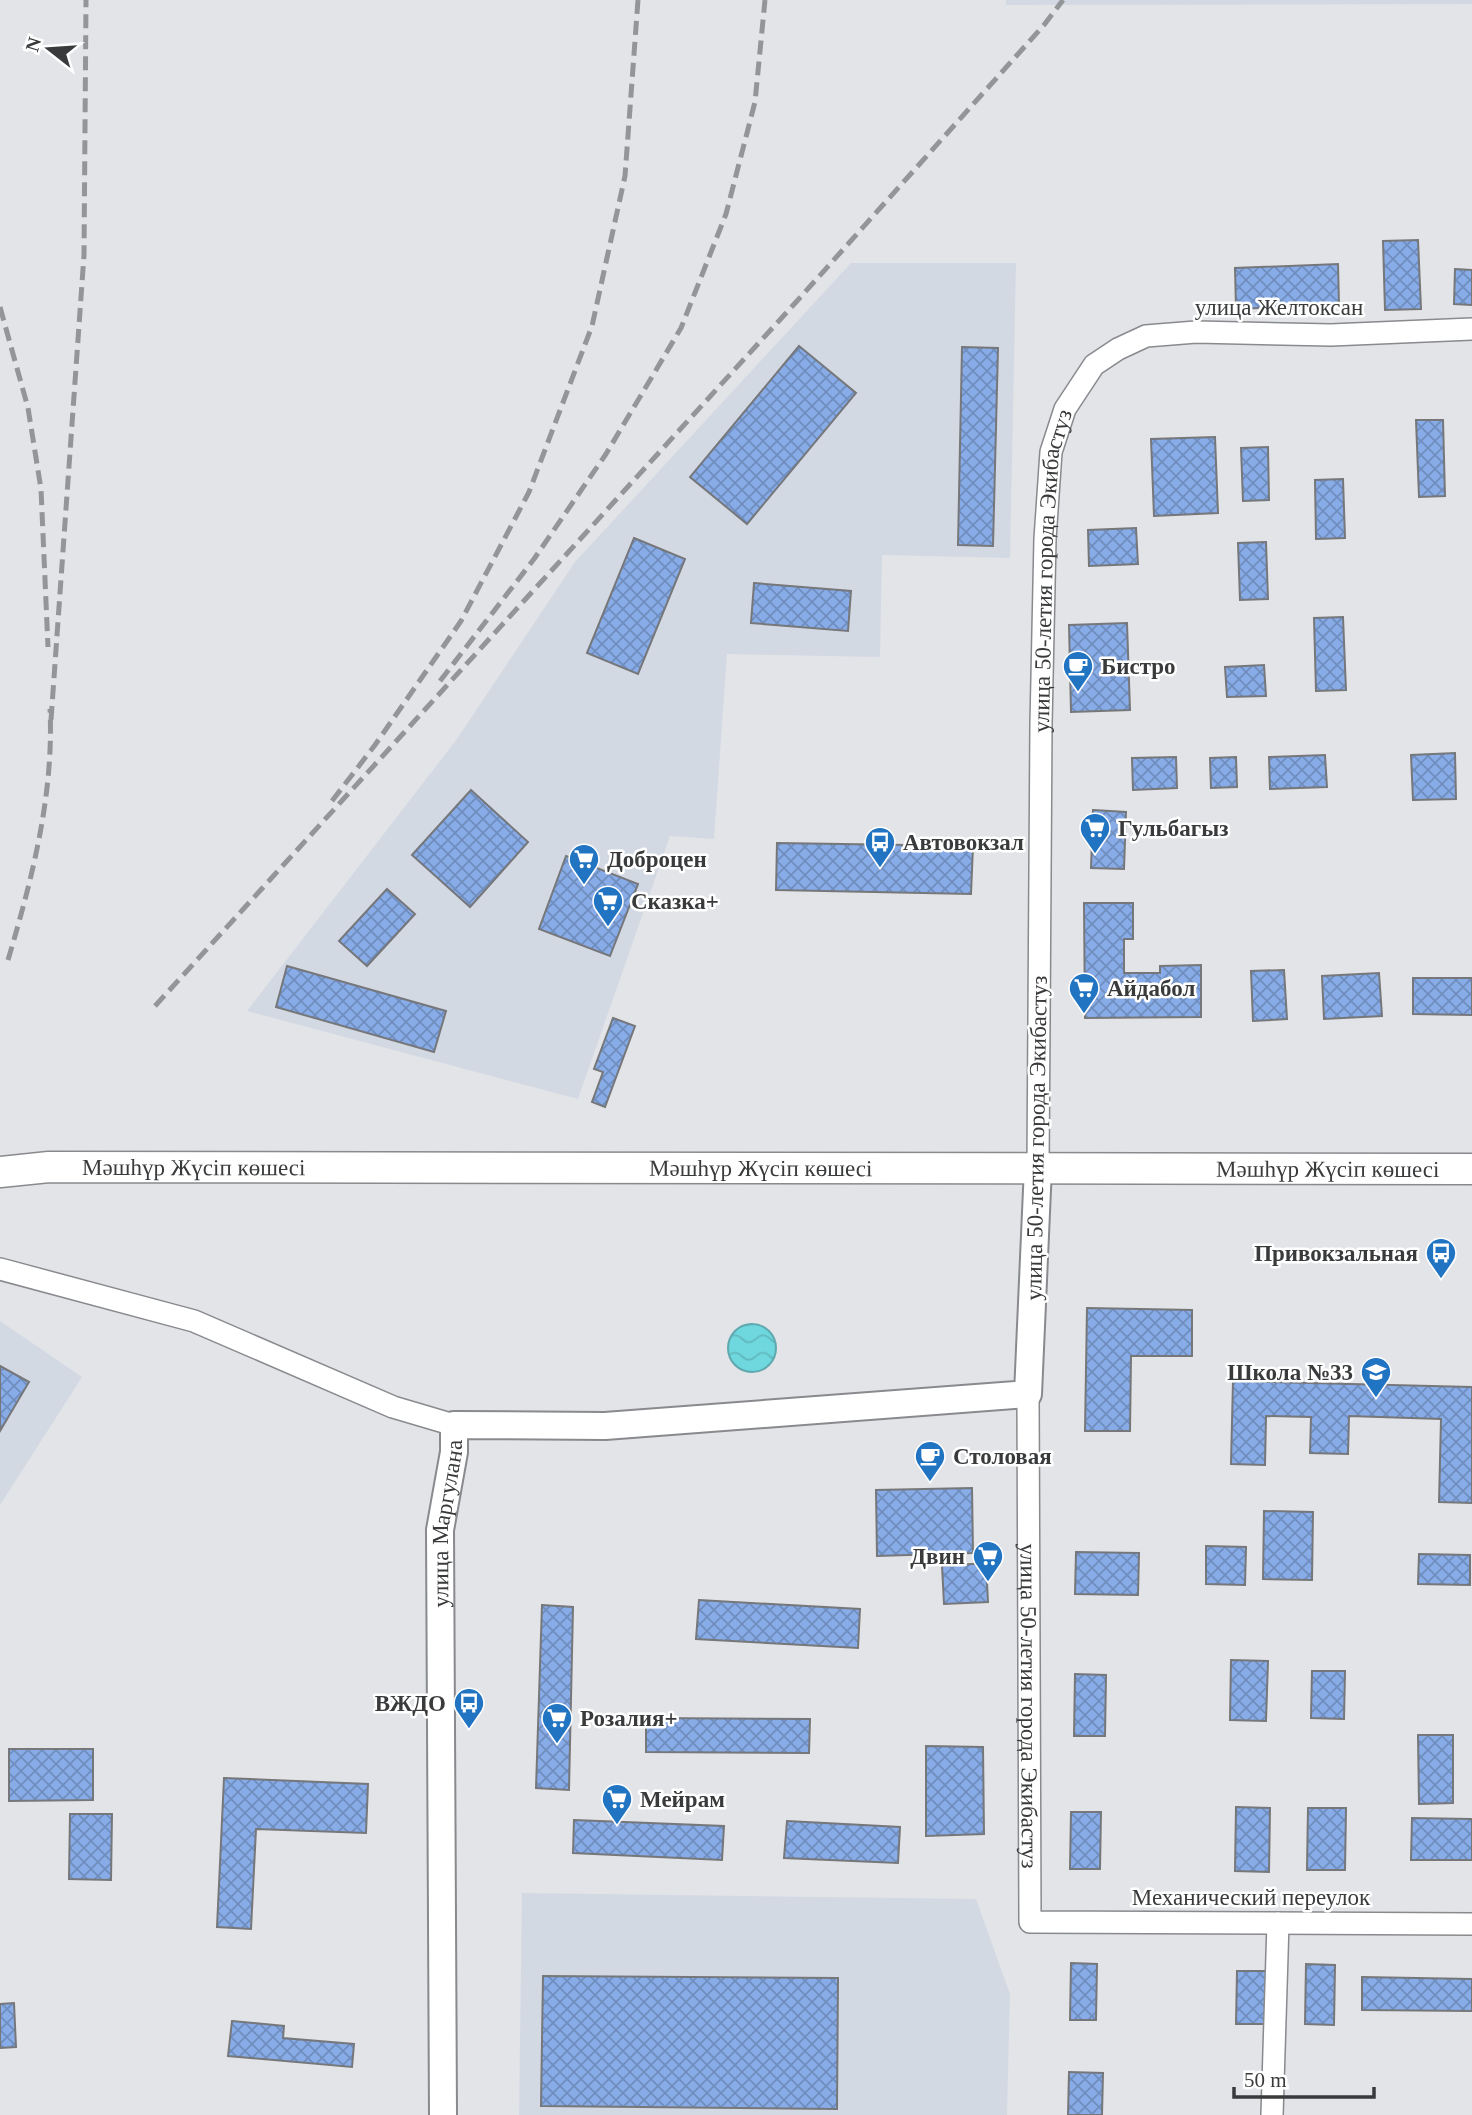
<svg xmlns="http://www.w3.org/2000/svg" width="1472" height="2115" font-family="'Times New Roman',serif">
  <defs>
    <pattern id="water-waves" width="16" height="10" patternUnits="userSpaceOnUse" patternTransform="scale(1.75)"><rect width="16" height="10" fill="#6fd7de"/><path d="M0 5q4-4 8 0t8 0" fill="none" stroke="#61b9bf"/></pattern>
    <pattern id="building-cross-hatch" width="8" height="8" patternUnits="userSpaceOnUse" patternTransform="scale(1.75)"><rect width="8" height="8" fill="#87ace8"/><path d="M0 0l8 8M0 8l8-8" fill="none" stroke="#6f8dbd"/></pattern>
  </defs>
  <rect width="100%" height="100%" fill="#e2e4e8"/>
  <g fill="#d3d9e3">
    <path d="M 1006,0 L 1472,0 L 1472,4 L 1006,5 Z"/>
    <path d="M 851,263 L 1016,263 L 1010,558 L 882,555 L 880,657 L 727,654 L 714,839 L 670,836 L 578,1099 L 247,1011 L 457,739 L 575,562 Z"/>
    <path d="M 0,1321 L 82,1377 L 0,1505 Z"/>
    <path d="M 522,1893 L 976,1899 L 1010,1994 L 1007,2115 L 519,2115 Z"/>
  </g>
  <circle fill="url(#water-waves)" stroke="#5fa8ad" stroke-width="2" cx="752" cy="1348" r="24"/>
  <g fill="url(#building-cross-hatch)" stroke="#76777a" stroke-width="2">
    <path d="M 1418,240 L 1421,309 L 1385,310 L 1383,241 Z"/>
    <path d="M 1338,264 L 1339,305 L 1236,309 L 1235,268 Z"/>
    <path d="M 1455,269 L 1472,270 L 1472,305 L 1454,304 Z"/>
    <path d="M 799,346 L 856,393 L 747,524 L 690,477 Z"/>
    <path d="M 962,347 L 998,348 L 993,546 L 958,545 Z"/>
    <path d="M 1416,420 L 1443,420 L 1445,496 L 1419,497 Z"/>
    <path d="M 1215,437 L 1218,513 L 1154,516 L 1151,439 Z"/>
    <path d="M 1268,447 L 1269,500 L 1243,501 L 1241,448 Z"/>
    <path d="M 1343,479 L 1345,538 L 1316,539 L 1315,480 Z"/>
    <path d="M 1136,528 L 1138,564 L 1089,566 L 1088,530 Z"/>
    <path d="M 634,538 L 685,559 L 638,674 L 587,653 Z"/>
    <path d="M 1266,542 L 1268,599 L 1240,600 L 1238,543 Z"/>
    <path d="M 754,583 L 851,591 L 848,631 L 751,623 Z"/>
    <path d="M 1343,617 L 1346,690 L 1316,691 L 1314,618 Z"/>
    <path d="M 1127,623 L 1130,710 L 1071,712 L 1069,625 Z"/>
    <path d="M 1264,665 L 1266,696 L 1227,697 L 1225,667 Z"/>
    <path d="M 1455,753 L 1456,799 L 1413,800 L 1411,755 Z"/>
    <path d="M 1325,755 L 1327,787 L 1270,789 L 1269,757 Z"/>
    <path d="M 1176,757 L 1177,788 L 1133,790 L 1132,758 Z"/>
    <path d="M 1236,757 L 1237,787 L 1211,788 L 1210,758 Z"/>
    <path d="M 471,790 L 528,842 L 470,907 L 412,855 Z"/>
    <path d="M 1093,810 L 1126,812 L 1124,869 L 1091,868 Z"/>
    <path d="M 777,843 L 973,846 L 971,894 L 776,890 Z"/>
    <path d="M 566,856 L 638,884 L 610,956 L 539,929 Z"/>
    <path d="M 387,889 L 415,914 L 367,966 L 339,941 Z"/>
    <path d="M 1084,903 L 1133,903 L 1133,939 L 1124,939 L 1124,973 L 1160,973 L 1160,966 L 1201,965 L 1201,1017 L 1085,1018 Z"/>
    <path d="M 287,966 L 446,1011 L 434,1052 L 276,1007 Z"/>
    <path d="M 1284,970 L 1287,1019 L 1253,1021 L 1251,971 Z"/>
    <path d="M 1379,973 L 1382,1016 L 1324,1019 L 1322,976 Z"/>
    <path d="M 1413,978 L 1472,978 L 1472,1015 L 1413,1014 Z"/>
    <path d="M 613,1018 L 635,1026 L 605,1107 L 592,1102 L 603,1072 L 594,1069 Z"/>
    <path d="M 1087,1308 L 1192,1310 L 1192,1356 L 1131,1356 L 1130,1431 L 1085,1431 Z"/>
    <path d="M 0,1366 L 29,1382 L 0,1431 Z"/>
    <path d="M 1233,1381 L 1472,1387 L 1472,1503 L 1439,1502 L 1441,1419 L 1349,1416 L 1348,1454 L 1310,1453 L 1311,1417 L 1266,1416 L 1265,1465 L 1231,1464 Z"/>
    <path d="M 972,1488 L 973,1553 L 877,1556 L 876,1490 Z"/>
    <path d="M 1264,1511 L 1313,1512 L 1312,1580 L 1263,1579 Z"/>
    <path d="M 1206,1546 L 1246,1547 L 1245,1585 L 1206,1584 Z"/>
    <path d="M 1076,1552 L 1139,1553 L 1138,1595 L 1075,1594 Z"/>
    <path d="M 1419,1554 L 1470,1555 L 1470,1585 L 1418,1584 Z"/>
    <path d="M 986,1563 L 988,1602 L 944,1604 L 942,1566 Z"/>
    <path d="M 699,1600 L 860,1609 L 858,1648 L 696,1639 Z"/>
    <path d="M 542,1605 L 573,1607 L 569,1790 L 536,1788 Z"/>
    <path d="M 1231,1660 L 1268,1661 L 1266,1721 L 1230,1720 Z"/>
    <path d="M 1312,1671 L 1345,1671 L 1344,1719 L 1311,1718 Z"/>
    <path d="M 1075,1674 L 1106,1675 L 1105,1736 L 1074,1736 Z"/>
    <path d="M 646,1718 L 810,1719 L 809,1753 L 646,1752 Z"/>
    <path d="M 1418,1735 L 1453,1735 L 1453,1803 L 1419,1804 Z"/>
    <path d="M 926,1746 L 983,1747 L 984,1834 L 926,1836 Z"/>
    <path d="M 9,1749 L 93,1749 L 93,1800 L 9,1801 Z"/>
    <path d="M 224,1778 L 368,1784 L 366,1833 L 256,1829 L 251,1929 L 217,1927 Z"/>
    <path d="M 1236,1807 L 1270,1808 L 1269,1872 L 1235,1871 Z"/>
    <path d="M 1308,1808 L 1346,1808 L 1345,1870 L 1307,1870 Z"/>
    <path d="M 1071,1812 L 1101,1812 L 1100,1869 L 1070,1869 Z"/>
    <path d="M 70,1814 L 112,1814 L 111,1880 L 69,1879 Z"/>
    <path d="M 1412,1818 L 1472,1819 L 1472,1860 L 1411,1860 Z"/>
    <path d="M 574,1820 L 724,1826 L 722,1860 L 573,1853 Z"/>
    <path d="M 787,1821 L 900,1827 L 898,1863 L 784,1858 Z"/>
    <path d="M 1071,1963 L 1097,1964 L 1096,2020 L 1070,2020 Z"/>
    <path d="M 1306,1964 L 1335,1965 L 1334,2025 L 1305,2024 Z"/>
    <path d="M 1237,1971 L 1267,1971 L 1267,2024 L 1236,2024 Z"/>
    <path d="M 543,1976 L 838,1978 L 837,2109 L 541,2106 Z"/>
    <path d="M 1362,1977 L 1472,1979 L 1472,2011 L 1362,2010 Z"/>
    <path d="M 14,2003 L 16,2047 L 0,2048 L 0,2004 Z"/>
    <path d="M 232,2021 L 284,2026 L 283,2038 L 354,2044 L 352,2067 L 228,2056 Z"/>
    <path d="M 1069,2072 L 1103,2073 L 1102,2115 L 1068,2115 Z"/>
  </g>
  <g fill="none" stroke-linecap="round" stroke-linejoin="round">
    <g stroke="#888a8d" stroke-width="24">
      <g id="minor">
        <path id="s1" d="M 1038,1167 L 1041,724 L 1045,539 L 1051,452 L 1065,409 L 1094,365 L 1118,349 L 1146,336 L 1196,332 L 1331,335 L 1472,329"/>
        <path d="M 0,1269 L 194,1321 L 393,1407 L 454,1425"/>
        <path id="s2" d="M 1028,1394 L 1030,1922 L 1472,1924"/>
        <path d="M 1272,2115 L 1278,1923"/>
      </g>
    </g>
    <g stroke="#888a8d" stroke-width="30">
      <g id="tertiary">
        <path id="s3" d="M 443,2115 L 440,1530 L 454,1452 L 454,1425 L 605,1426 L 1028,1394 L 1038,1167"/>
      </g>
    </g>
    <g stroke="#888a8d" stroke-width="33">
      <g id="secondary">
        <path id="s4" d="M 0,1172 L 49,1167 L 1472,1169"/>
      </g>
    </g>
    <use href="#minor" stroke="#fff" stroke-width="21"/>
    <use href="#tertiary" stroke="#fff" stroke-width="26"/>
    <use href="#secondary" stroke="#fff" stroke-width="30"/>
    <g stroke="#949598" stroke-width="5" stroke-dasharray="14 7" stroke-linecap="butt">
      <path d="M 0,307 L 28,408 L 41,489 L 48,647"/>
      <path d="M 440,681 L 534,559 L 606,454 L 681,328 L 726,214 L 755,102 L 765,0"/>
      <path d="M 51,720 L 84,255 L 86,0"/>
      <path d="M 332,801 L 375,745 L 461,621 L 529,492 L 592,326 L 625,176 L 638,0"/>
      <path d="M 8,960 C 32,879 54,795 50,709"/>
      <path d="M 155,1006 L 797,301 L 1044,25 L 1063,0"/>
    </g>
  </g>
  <defs>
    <g id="cafe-pin" transform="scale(1.575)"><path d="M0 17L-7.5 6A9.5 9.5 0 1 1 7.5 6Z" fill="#2074c2" stroke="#fff"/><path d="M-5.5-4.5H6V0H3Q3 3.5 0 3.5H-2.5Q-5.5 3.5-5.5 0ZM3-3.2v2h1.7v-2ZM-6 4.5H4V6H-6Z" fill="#fff"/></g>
    <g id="supermarket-pin" transform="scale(1.575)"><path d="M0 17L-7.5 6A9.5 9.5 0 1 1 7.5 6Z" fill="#2074c2" stroke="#fff"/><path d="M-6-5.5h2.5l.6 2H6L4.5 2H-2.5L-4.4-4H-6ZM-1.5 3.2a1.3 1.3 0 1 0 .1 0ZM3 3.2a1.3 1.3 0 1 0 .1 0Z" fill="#fff"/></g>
    <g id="bus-pin" transform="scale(1.575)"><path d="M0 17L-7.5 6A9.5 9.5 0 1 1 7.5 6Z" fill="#2074c2" stroke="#fff"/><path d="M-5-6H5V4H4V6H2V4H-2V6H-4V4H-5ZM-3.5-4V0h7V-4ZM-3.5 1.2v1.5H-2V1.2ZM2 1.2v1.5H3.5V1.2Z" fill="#fff"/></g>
    <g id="school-pin" transform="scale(1.575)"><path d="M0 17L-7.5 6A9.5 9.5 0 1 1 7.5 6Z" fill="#2074c2" stroke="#fff"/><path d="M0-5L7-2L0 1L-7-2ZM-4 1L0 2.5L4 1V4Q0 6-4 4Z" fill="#fff"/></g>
  </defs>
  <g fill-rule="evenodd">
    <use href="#cafe-pin" x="1078" y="666"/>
    <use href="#supermarket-pin" x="1095" y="828"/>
    <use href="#bus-pin" x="880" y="842"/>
    <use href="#supermarket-pin" x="584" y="859"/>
    <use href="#supermarket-pin" x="608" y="901"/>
    <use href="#supermarket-pin" x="1084" y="988"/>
    <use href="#bus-pin" x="1441" y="1253"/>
    <use href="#school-pin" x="1376" y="1372"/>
    <use href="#cafe-pin" x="930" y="1456"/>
    <use href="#supermarket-pin" x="988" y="1556"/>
    <use href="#bus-pin" x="469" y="1703"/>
    <use href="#supermarket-pin" x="557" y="1718"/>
    <use href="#supermarket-pin" x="617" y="1799"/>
  </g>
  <g text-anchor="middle" stroke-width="5" stroke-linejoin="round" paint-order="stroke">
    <g font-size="23" fill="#393a3b" stroke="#fff">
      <text x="1279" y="315">улица Желтоксан</text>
      <text dy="8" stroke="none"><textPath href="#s1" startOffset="597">улица 50-летия города Экибастуз</textPath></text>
      <text transform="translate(1036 1138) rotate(-89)" y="8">улица 50-летия города Экибастуз</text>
      <text dy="8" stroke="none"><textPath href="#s4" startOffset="194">Мәшһүр Жүсіп көшесі</textPath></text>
      <text dy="8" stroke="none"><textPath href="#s4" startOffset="761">Мәшһүр Жүсіп көшесі</textPath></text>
      <text dy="8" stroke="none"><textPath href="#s4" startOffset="1328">Мәшһүр Жүсіп көшесі</textPath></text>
      <text dy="8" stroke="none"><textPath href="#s3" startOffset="592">улица Маргулана</textPath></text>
      <text dy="8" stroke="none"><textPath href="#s2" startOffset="312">улица 50-летия города Экибастуз</textPath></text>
      <text x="1251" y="1905">Механический переулок</text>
    </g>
    <g font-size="23" font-weight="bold" fill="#393a3b" stroke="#fff" text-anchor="start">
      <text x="1101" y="674">Бистро</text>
      <text x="1118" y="836">Гульбагыз</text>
      <text x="903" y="850">Автовокзал</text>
      <text x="607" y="867">Доброцен</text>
      <text x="631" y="909">Сказка+</text>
      <text x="1107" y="996">Айдабол</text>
      <text x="1418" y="1261" text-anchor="end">Привокзальная</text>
      <text x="1353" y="1380" text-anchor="end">Школа №33</text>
      <text x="953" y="1464">Столовая</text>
      <text x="965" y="1564" text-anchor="end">Двин</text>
      <text x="446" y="1711" text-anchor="end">ВЖДО</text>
      <text x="580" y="1726">Розалия+</text>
      <text x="640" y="1807">Мейрам</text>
    </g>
  </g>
  <g transform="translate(49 49) rotate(287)" stroke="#ffffff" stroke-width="5" paint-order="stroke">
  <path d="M0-5L12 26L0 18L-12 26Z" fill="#393a3b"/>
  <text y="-10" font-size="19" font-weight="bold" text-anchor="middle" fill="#393a3b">N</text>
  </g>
  <path d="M1234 2087v10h140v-10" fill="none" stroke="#393a3b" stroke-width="3.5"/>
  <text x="1244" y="2087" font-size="21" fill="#393a3b" stroke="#ffffff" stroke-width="5" paint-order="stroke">50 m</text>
</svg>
